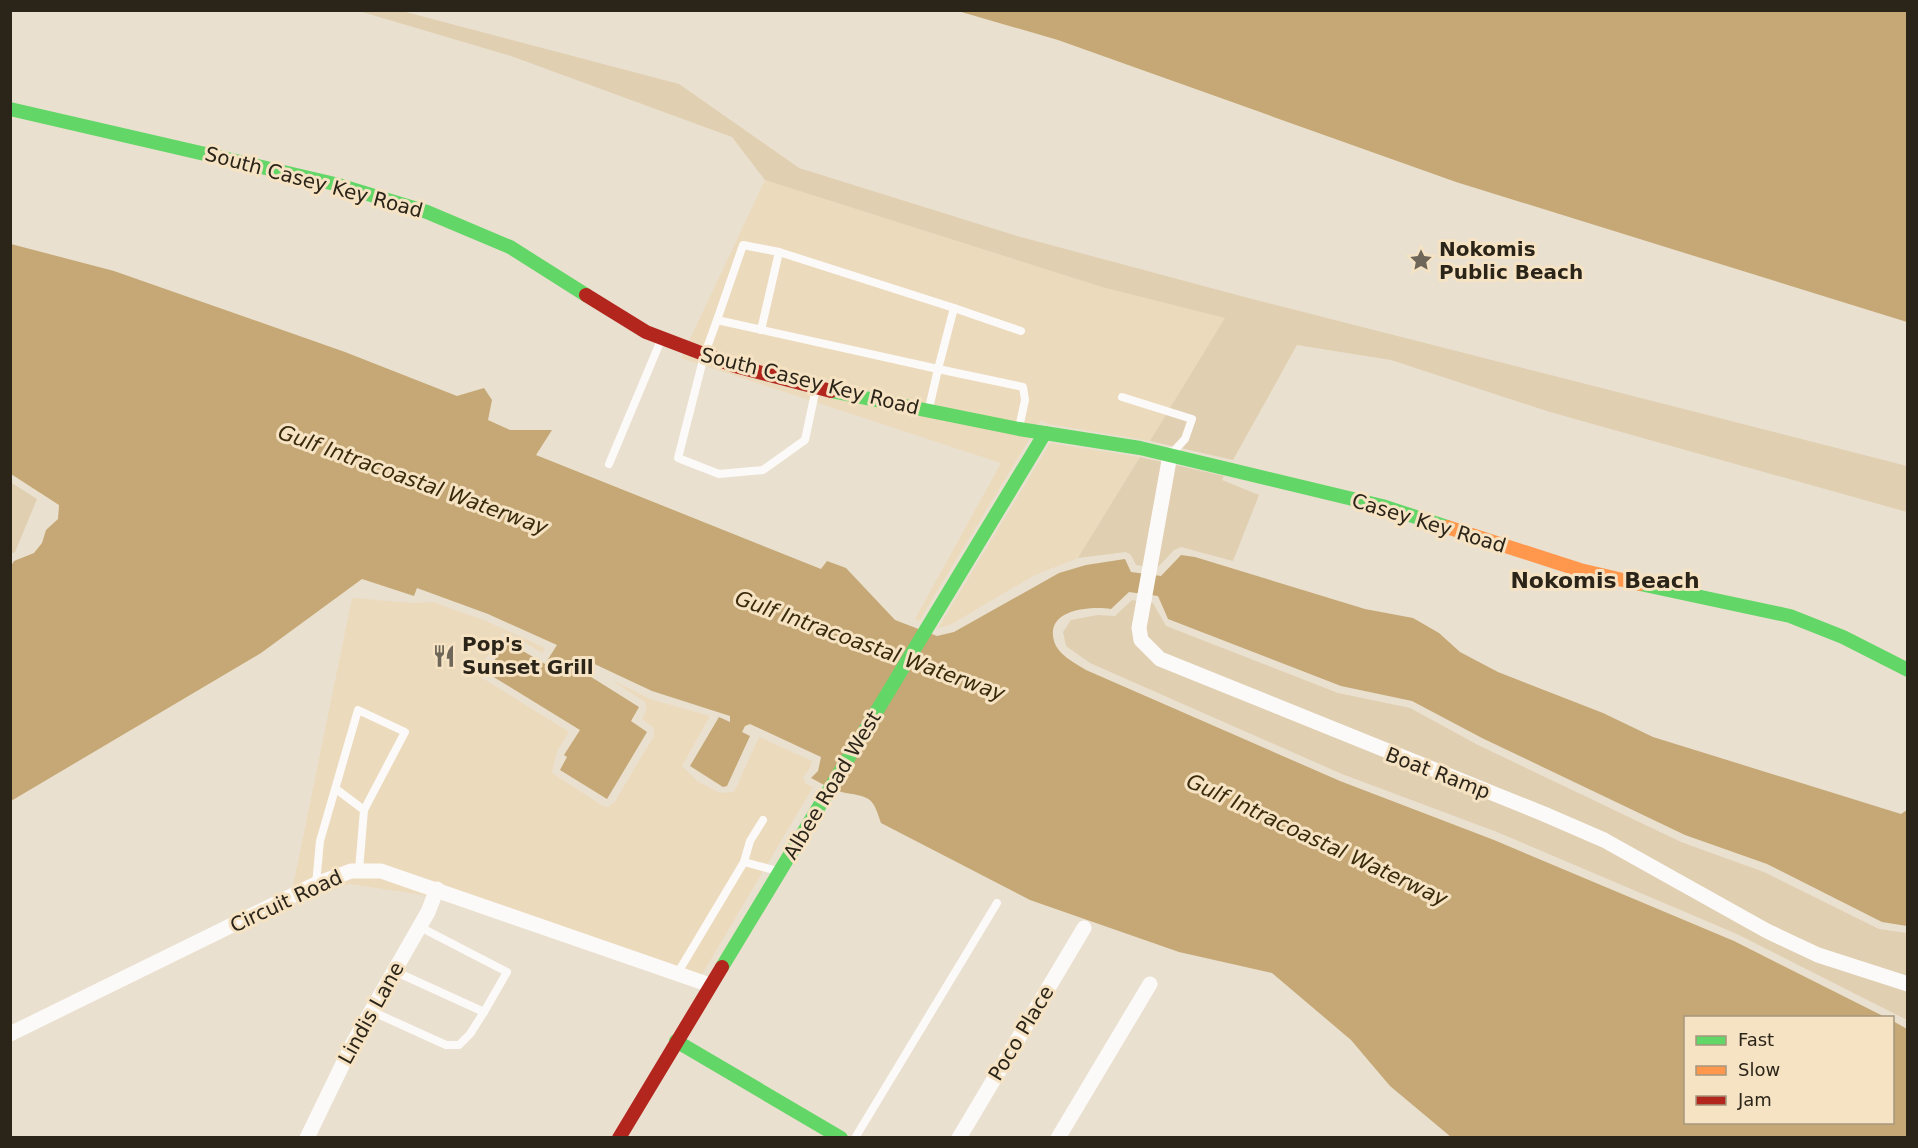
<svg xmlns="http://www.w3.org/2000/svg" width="1918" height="1148" font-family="'DejaVu Sans',sans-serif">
  <rect width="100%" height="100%" fill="#eae0cf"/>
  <g fill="#ecdabd">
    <path d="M 765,180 L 1102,287 L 1226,318 L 1150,441 L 1048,424 L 1041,420 L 919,621 L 915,619 L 1001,463 L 681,358 Z"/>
    <path d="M 1050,443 L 1140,457 L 1078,558 L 1035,575 L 950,625 L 938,628 Z"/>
    <path d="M 352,598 L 414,603 L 433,602 L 486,621 L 545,648 L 542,653 L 510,634 L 503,633 L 479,669 L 479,676 L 569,732 L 557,751 L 552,773 L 603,806 L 608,807 L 614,803 L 655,734 L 653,727 L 642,719 L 647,709 L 645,702 L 610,679 L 650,699 L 710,716 L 682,766 L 697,781 L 720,793 L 734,792 L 759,737 L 812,761 L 809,770 L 803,777 L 806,784 L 813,787 L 698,981 L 450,899 L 350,884 L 291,896 Z"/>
  </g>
  <g fill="#e0cfb1">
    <path d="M 359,11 L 402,11 L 679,84 L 799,168 L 1017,236 L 1252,299 L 1907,466 L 1907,512 L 1550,412 L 1391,360 L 1297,345 L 1233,460 L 1150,441 L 1225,318 L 1102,287 L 765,180 L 732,137 L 511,56 Z"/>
    <path d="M 1140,457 L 1224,476 L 1222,480 L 1259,495 L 1233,561 L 1181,547 L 1174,550 L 1157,568 L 1136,565 L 1131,555 L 1126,552 L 1078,558 Z"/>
    <path d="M 10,482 L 37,499 L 15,552 L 11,554 Z"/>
    <path d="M 1132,600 L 1153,603 L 1166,626 L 1338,693 L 1410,708 L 1478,745 L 1681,842 L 1764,872 L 1879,929 L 1907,933 L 1907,1020 L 1737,934 L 1497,832 L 1342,774 L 1090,663 L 1066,646 L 1063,632 L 1071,620 L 1098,615 L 1115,616 Z"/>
  </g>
  <g fill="#c5a875">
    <path d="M 958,11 L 1907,11 L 1907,322 L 1456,182 L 1058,40 Z"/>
    <path d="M 11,244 L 114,271 L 345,352 L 457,396 L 484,388 L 492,400 L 488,420 L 510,430 L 552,430 L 536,455 L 821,569 L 827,561 L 846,568 L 895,620 L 937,636 L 954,632 L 1059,573 L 1086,565 L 1125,559 L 1131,572 L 1161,576 L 1181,555 L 1195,557 L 1365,609 L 1413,618 L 1439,633 L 1460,652 L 1498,672 L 1603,713 L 1653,737 L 1901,814 L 1907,810 L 1907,926 L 1882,922 L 1767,864 L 1685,835 L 1482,738 L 1412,701 L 1341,686 L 1168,619 L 1158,596 L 1129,592 L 1111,609 C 1091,606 1045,609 1054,641 C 1058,655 1075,663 1086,670 L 1340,781 L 1494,840 L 1734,941 L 1885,1017 L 1686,1018 L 1686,1122 L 1892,1122 L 1893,1021 L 1907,1029 L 1907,1137 L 1451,1137 L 1390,1086 L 1351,1040 L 1272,973 L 1179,952 L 1030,900 L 881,823 C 873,797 870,797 846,793 C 834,791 821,783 811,778 L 818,771 L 821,757 L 750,724 L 745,726 L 742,732 L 750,736 L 727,786 L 723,787 L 690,766 L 719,717 L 730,722 L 730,716 L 652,691 L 586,660 L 580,670 L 639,707 L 631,721 L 647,732 L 607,799 L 560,770 L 567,757 L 564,755 L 580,730 L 487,673 L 506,641 L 545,664 L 557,645 L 488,614 L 417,588 L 414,596 L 362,579 L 261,653 L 11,801 L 11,566 L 14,561 L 34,553 L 42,543 L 46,530 L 58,519 L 59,505 L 11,474 Z"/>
  </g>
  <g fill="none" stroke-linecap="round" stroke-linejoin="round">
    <g stroke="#fcfaf8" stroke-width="8">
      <path d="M 954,308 L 1021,331"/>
      <path d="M 717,320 L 743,245 L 779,252"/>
      <path d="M 761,330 L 779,252 L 954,308 L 938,369 L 1023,387 L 1025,400 L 1019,428"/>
      <path d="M 816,388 L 805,440 L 763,470 L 719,474 L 678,458 L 704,356 L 717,320 L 938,369 L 929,408"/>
      <path d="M 1122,397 L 1192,419 L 1185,439 L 1173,452"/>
      <path d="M 609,464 L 661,340"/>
      <path d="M 336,789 L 364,810"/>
      <path d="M 744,862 L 778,871"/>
      <path d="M 316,884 L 320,841 L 358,710 L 405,732 L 364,810 L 359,870"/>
      <path d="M 394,971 L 484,1012 L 507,972 L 420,927"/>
      <path d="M 677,974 L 744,862 L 750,841 L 763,820"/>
      <path d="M 371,1011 L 446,1045 L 459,1045 L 470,1034 L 484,1012"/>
      <path d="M 855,1138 L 997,903"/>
    </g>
    <g stroke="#fcfaf8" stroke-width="15">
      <path d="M 1170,455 L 1139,628 L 1141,640 L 1160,659 L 1544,814 L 1604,840 L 1767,931 L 1818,955 L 1908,984"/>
      <path d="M 10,1034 L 316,884 L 351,871 L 381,871 L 710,985"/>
      <path d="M 307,1138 L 353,1043 L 428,912 L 437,889"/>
      <path d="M 959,1138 L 1084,928"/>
      <path d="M 1058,1138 L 1150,984"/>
    </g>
    <g stroke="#63d668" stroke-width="14">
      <path d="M 10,109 L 335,184 L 427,212 L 510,247 L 586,295"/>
      <path d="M 831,391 L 1019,429 L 1140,448 L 1382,506 L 1447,527"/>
      <path d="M 1640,584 L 1790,616 L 1843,637 L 1908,670"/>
      <path d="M 722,967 L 1045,433"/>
      <path d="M 676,1041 L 841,1138"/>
    </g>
    <path stroke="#ff974d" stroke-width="14" d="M 1447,527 L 1580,570 L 1640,584"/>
    <g stroke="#b3261e" stroke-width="14">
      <path d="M 586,295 L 646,332 L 735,366 L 831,391"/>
      <path d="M 619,1138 L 722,967"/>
    </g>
  </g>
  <defs>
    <g id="sight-bare" transform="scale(1.8)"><path d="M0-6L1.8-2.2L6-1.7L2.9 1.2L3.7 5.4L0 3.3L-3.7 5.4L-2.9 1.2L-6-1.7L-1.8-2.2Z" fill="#6e6659" stroke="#f6e3c3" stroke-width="2.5" paint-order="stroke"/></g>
    <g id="restaurant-bare" transform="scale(1.8)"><path d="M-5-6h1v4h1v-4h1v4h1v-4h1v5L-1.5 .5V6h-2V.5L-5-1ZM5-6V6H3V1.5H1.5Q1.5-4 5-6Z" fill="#6e6659" stroke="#f6e3c3" stroke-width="2.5" paint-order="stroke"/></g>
  </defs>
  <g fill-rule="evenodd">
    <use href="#sight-bare" x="1421" y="260"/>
    <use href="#restaurant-bare" x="444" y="656"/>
  </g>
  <g text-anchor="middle" stroke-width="6" stroke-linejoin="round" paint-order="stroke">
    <g font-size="20" fill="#2b2419" stroke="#f6e3c3">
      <text transform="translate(314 182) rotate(15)" y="7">South Casey Key Road</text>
      <text transform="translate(810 381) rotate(14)" y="7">South Casey Key Road</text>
      <text transform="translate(1429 523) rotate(17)" y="7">Casey Key Road</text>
      <text transform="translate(1438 773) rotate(21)" y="7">Boat Ramp</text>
      <text transform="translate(832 785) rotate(-59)" y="7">Albee Road West</text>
      <text transform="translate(286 901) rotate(-25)" y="7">Circuit Road</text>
      <text transform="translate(371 1013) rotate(-61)" y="7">Lindis Lane</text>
      <text transform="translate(1021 1033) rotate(-59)" y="7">Poco Place</text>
    </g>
    <g font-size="20" font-weight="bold" fill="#2b2419" stroke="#f6e3c3" text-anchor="start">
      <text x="1439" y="256">Nokomis<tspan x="1439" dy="23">Public Beach</tspan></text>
      <text x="462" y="651">Pop's<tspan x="462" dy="23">Sunset Grill</tspan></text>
    </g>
    <g font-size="21" font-style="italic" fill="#3a2a0c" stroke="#f6e3c3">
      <text transform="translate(413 480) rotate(20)" y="7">Gulf Intracoastal Waterway</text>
      <text transform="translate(870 646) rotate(20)" y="7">Gulf Intracoastal Waterway</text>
      <text transform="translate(1317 840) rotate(25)" y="7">Gulf Intracoastal Waterway</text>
    </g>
    <g font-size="22" font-weight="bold" fill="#2b2419" stroke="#f6e3c3">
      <text x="1605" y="588">Nokomis Beach</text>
    </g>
  </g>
  <rect width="1918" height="1148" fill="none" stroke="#2b2419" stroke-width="24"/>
  <rect x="1684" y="1016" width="210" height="108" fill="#f6e3c3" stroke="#a5977f" stroke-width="1.5"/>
  <rect x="1696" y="1036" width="30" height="9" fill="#63d668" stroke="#a5977f" stroke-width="1.5"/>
  <text x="1738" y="1046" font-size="18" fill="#2b2419">Fast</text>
  <rect x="1696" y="1066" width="30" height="9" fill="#ff974d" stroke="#a5977f" stroke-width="1.5"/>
  <text x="1738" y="1076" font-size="18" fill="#2b2419">Slow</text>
  <rect x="1696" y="1096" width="30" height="9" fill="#b3261e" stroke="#a5977f" stroke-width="1.5"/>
  <text x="1738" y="1106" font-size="18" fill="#2b2419">Jam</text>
</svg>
